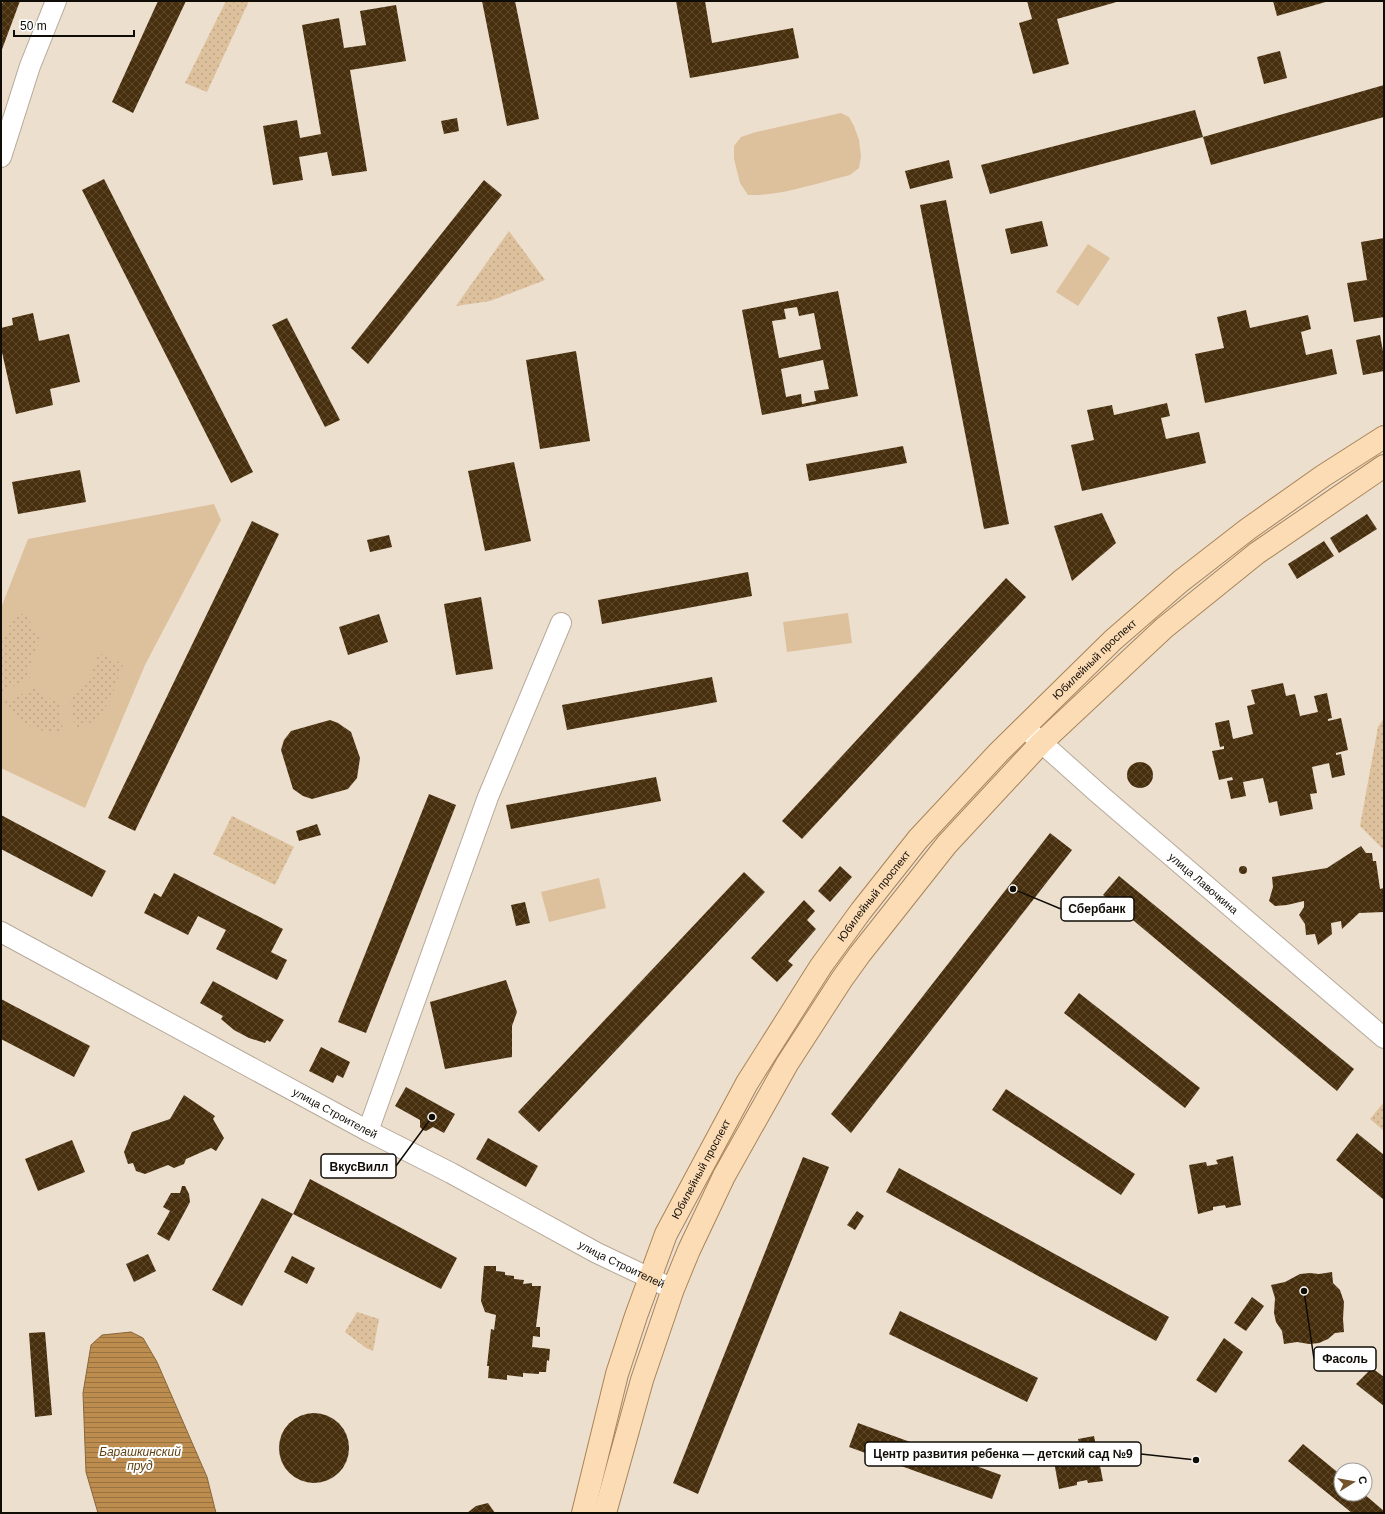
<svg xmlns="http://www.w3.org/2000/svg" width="1385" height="1514" font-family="Arial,sans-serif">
  <defs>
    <pattern id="park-dots" width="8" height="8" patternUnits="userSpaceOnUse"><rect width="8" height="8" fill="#ddc09c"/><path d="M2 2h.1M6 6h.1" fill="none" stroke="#bda485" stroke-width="1.8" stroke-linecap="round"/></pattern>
    <pattern id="water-rules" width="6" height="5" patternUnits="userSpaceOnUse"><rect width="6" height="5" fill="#bd8d50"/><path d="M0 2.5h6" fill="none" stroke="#987240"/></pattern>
    <pattern id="building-cross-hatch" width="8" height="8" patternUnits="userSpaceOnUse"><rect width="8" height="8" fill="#472f0e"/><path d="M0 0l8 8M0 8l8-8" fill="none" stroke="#5d4a2f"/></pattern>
  </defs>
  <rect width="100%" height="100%" fill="#eddfce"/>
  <g fill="#ddc09c">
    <path d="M 841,113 L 849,117 L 854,126 L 859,140 L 861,156 L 859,168 L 850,175 C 817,183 782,196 748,195 L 740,183 L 734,159 L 734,146 L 741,137 L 756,132 Z"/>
    <path d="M 1088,244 L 1110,258 L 1078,306 L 1056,292 Z"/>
    <path d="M 214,504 L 221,520 L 145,665 L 85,808 L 1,768 L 1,608 L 28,539 Z"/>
    <path d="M 848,613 L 852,643 L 787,652 L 783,622 Z"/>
    <path d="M 599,878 L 606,908 L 549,922 L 541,892 Z"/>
  </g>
  <g fill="url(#park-dots)">
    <path d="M 226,1 L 249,1 L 207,92 L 185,83 Z"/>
    <path d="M 509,231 L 545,280 L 490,301 L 456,306 Z"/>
    <path d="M 17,613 L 26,615 L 40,640 L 28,669 L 30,678 L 1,692 L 1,641 Z"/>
    <path d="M 99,653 L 123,664 L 110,701 L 94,721 L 76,730 L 70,699 C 88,687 92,672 99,653 Z"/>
    <path d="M 35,688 L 43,697 L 58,700 L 63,731 C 46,736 24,725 12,713 C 9,710 7,706 5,702 Z"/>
    <path d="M 1384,718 L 1384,850 L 1360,826 L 1378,727 Z"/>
    <path d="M 232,816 L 294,847 L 275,885 L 213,854 Z"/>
    <path d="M 1384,1102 L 1384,1131 L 1370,1119 Z"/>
    <path d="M 357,1312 L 379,1319 L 373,1351 L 366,1348 L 345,1332 Z"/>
  </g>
  <path fill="url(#water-rules)" stroke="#89663a" d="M 131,1332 L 143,1338 L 157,1362 L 207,1477 L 216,1513 L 98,1513 L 86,1472 L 83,1393 L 91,1345 L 102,1335 Z"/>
  <g fill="url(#building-cross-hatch)" fill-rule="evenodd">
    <path d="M 3,1 L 20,1 L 1,52 L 1,7 Z"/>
    <path d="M 158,1 L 186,1 L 133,113 L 112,102 Z"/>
    <path d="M 482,1 L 515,1 L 539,119 L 507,126 Z"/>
    <path d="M 676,1 L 705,1 L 712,43 L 793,28 L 799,58 L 690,78 Z"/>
    <path d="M 1027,1 L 1120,1 L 1057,19 L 1069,64 L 1033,74 L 1019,23 L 1032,19 Z"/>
    <path d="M 1273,1 L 1329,1 L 1277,16 Z"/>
    <path d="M 396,5 L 406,61 L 350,70 L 367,171 L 332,176 L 327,152 L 299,157 L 303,180 L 273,185 L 263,126 L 297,120 L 300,138 L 321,134 L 302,25 L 339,18 L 344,48 L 366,45 L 360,11 Z"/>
    <path d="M 1280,51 L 1287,78 L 1264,84 L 1257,57 Z"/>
    <path d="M 1384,85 L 1384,117 L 1211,165 L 1203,137 Z"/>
    <path d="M 1195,110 L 1203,137 L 990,194 L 981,165 Z"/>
    <path d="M 457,118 L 459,131 L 444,134 L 441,121 Z"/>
    <path d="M 949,160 L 953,178 L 910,189 L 905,171 Z"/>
    <path d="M 104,179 L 253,472 L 231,483 L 82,190 Z"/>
    <path d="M 484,180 L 502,195 L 368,364 L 351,348 Z"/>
    <path d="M 946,200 L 1009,524 L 984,529 L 920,205 Z"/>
    <path d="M 1042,221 L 1048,246 L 1011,254 L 1005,229 Z"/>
    <path d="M 1384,238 L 1384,317 L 1354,322 L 1347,283 L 1367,280 L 1361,242 Z"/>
    <path d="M 838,291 L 858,396 L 762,415 L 742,310 ZM 797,307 L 799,316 L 814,313 L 821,349 L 779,358 L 772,321 L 786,319 L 784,309 ZM 823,360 L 829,389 L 814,391 L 816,401 L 802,404 L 801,394 L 786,397 L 781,369 Z"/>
    <path d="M 1246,310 L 1250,328 L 1308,315 L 1311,329 L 1301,332 L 1306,355 L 1332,349 L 1337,374 L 1205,403 L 1195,354 L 1224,348 L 1217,317 Z"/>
    <path d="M 33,313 L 39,341 L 69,334 L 80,382 L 50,389 L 53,405 L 16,414 L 1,348 L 1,328 L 13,325 L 12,318 Z"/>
    <path d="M 287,318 L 340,420 L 325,427 L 272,325 Z"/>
    <path d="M 1380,335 L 1384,357 L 1384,371 L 1363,375 L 1356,340 Z"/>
    <path d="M 576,351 L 590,441 L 540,449 L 526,360 Z"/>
    <path d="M 1167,403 L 1170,416 L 1161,418 L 1166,439 L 1199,432 L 1206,463 L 1082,491 L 1071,445 L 1094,440 L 1087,410 L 1112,405 L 1114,415 Z"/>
    <path d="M 903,446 L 907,463 L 809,481 L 806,464 Z"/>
    <path d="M 514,462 L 531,541 L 485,551 L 468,471 Z"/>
    <path d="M 80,470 L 86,502 L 18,514 L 12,482 Z"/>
    <path d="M 1102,513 L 1116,543 L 1072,581 L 1054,526 Z"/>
    <path d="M 1367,514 L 1377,529 L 1339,553 L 1330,538 Z"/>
    <path d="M 252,521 L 279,534 L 135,831 L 108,818 Z"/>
    <path d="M 389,535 L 392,547 L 370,552 L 367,540 Z"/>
    <path d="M 1324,541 L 1334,556 L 1297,579 L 1288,564 Z"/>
    <path d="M 748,572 L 752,596 L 602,624 L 598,600 Z"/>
    <path d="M 1006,578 L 1026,597 L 802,839 L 782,821 Z"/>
    <path d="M 481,597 L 493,669 L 456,675 L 444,604 Z"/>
    <path d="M 379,614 L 388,642 L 348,655 L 339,627 Z"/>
    <path d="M 712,677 L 717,702 L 567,730 L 562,705 Z"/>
    <path d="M 1283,683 L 1286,696 L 1295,694 L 1300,716 L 1318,712 L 1314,696 L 1327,693 L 1332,718 L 1328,719 L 1328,721 L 1341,718 L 1348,750 L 1336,753 L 1336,755 L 1341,754 L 1345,775 L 1332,778 L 1329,763 L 1312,767 L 1317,793 L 1310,794 L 1313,809 L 1280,816 L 1277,801 L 1269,803 L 1263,778 L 1243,782 L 1246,796 L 1231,799 L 1227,781 L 1233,780 L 1232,777 L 1219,780 L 1212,751 L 1224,749 L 1224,746 L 1220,747 L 1215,723 L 1229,720 L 1233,739 L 1253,734 L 1247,706 L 1255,704 L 1251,690 Z"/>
    <path d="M 330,720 L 338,723 L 351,732 L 360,758 L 357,778 L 348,789 L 312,799 L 303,796 L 293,789 L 281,750 L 284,740 L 291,731 Z"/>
    <circle cx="1140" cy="775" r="13"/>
    <path d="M 656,777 L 661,801 L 511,829 L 506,805 Z"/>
    <path d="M 429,794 L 456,805 L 366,1033 L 338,1022 Z"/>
    <path d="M 1,815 L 106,871 L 92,897 L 1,849 Z"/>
    <path d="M 317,824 L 321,835 L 299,841 L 296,831 Z"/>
    <path d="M 1050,833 L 1072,850 L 851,1133 L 831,1114 Z"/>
    <path d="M 1361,846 L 1366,853 L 1372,853 L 1373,861 L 1376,861 L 1380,889 L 1384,888 L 1384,912 L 1359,913 L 1342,929 L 1341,921 L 1331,923 L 1332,934 L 1318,945 L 1315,934 L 1306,935 L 1305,924 L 1299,915 L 1304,907 L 1304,901 L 1287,905 L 1275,906 L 1269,901 L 1273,887 L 1272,877 L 1327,868 Z"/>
    <circle cx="1243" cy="870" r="4"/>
    <path d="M 840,866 L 852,877 L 830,902 L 818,891 Z"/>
    <path d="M 744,872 L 765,892 L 539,1132 L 518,1112 Z"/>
    <path d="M 174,873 L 283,929 L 271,952 L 287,960 L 277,980 L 216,949 L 226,930 L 198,916 L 188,935 L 144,913 L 154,893 L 161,897 Z"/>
    <path d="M 1119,876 L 1354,1069 L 1337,1091 L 1103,895 Z"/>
    <path d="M 804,900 L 815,911 L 807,920 L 816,929 L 788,961 L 793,965 L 777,982 L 751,958 Z"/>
    <path d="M 525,902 L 530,923 L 516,926 L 511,905 Z"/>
    <path d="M 506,980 L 517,1012 L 512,1026 L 512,1057 L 445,1069 L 430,1002 Z"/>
    <path d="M 213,981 L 284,1020 L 270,1042 L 267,1040 L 265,1043 L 249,1038 L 234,1030 L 221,1019 L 223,1016 L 200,1003 Z"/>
    <path d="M 1079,993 L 1200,1088 L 1185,1108 L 1064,1013 Z"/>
    <path d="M 1,999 L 90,1046 L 74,1077 L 1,1039 Z"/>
    <path d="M 321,1047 L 350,1062 L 343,1078 L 337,1075 L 333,1083 L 309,1071 Z"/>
    <path d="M 406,1087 L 455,1114 L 444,1133 L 433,1127 L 426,1131 L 423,1130 L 420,1127 L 420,1120 L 395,1106 Z"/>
    <path d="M 1006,1089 L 1135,1174 L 1121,1195 L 992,1110 Z"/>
    <path d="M 184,1095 L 215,1116 L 213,1119 L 224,1138 L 216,1151 L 211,1148 L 186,1159 L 184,1164 L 174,1168 L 168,1165 L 145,1174 L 136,1171 L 133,1163 L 128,1164 L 124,1152 L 132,1132 L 170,1119 Z"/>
    <path d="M 1357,1133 L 1384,1155 L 1384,1200 L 1336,1160 Z"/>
    <path d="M 488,1138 L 538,1166 L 526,1187 L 476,1159 Z"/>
    <path d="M 72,1140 L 85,1172 L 38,1191 L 25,1159 Z"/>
    <path d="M 1233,1156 L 1241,1205 L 1226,1208 L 1225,1205 L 1213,1207 L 1213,1210 L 1198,1214 L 1189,1165 L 1206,1162 L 1207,1166 L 1218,1164 L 1216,1160 Z"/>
    <path d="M 803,1157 L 829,1167 L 698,1494 L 673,1483 Z"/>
    <path d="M 899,1168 L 1169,1317 L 1156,1341 L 886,1192 Z"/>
    <path d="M 310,1179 L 457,1258 L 441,1289 L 293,1214 L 242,1306 L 212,1290 L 262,1198 L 293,1214 Z"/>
    <path d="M 182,1186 L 185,1186 L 189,1194 L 190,1202 L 169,1241 L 157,1234 L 170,1211 L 163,1207 L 171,1193 L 180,1193 Z"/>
    <path d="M 857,1211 L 864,1216 L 855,1230 L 847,1225 Z"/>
    <path d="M 148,1254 L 156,1271 L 134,1282 L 126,1264 Z"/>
    <path d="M 292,1256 L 315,1268 L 307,1284 L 284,1272 Z"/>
    <path d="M 484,1266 L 496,1266 L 496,1271 L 505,1272 L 505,1275 L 514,1276 L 514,1279 L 524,1280 L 523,1284 L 532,1283 L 532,1286 L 541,1286 L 536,1327 L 540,1327 L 540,1337 L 533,1336 L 532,1347 L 550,1349 L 549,1361 L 547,1360 L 546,1372 L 539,1372 L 539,1374 L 523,1373 L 523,1377 L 507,1375 L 507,1380 L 488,1378 L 489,1366 L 487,1366 L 491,1329 L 494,1330 L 496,1315 L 485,1312 L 481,1301 Z"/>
    <path d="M 1332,1272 L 1333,1283 L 1340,1290 L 1344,1302 L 1343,1319 L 1344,1332 L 1335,1333 L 1328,1339 L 1319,1343 L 1309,1344 L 1297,1342 L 1284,1344 L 1282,1331 L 1276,1322 L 1274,1313 L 1275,1298 L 1271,1285 L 1285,1282 L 1300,1274 L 1310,1273 L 1319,1274 Z"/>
    <path d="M 1252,1297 L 1264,1306 L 1246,1331 L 1234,1323 Z"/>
    <path d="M 900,1311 L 1038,1378 L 1027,1402 L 889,1334 Z"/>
    <path d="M 45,1332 L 52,1415 L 35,1417 L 29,1333 Z"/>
    <path d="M 1224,1338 L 1243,1352 L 1216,1393 L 1196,1380 Z"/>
    <path d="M 1372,1368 L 1384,1377 L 1384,1406 L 1356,1384 Z"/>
    <circle cx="314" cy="1448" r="35"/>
    <path d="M 858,1423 L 1001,1475 L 992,1499 L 849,1447 Z"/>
    <path d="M 1094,1436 L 1103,1481 L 1088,1483 L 1087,1480 L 1077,1482 L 1077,1485 L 1059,1489 L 1051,1445 L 1065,1442 L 1065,1445 L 1079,1443 L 1078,1439 Z"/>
    <path d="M 1303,1444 L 1341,1475 L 1341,1494 L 1364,1494 L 1384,1511 L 1384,1513 L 1352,1513 L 1288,1461 Z"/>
    <path d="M 488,1503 L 495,1513 L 467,1513 L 476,1506 Z"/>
  </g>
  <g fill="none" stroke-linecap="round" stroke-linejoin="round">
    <g stroke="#b6a999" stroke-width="22">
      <g id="minor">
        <path d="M 1,157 L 30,66 L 56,1"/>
        <path id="s1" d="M 1024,727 L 1099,794 L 1384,1038"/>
        <path id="s2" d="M 1,932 L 368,1131 L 451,1173 L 597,1253 L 673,1289"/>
        <path d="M 368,1131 L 488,797 L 561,623"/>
      </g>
    </g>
    <g stroke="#a88458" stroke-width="24">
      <g id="major">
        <path id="s3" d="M 583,1513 L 617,1374 L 636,1316 L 666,1234 L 747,1083 L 821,966 L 861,911 L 918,839 L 999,752 L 1113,640 L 1181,581 L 1248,529 L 1323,476 L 1384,437"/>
        <path d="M 605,1513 L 642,1380 L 673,1289 L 689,1250 L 724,1176 L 787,1064 L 842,979 L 860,954 L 947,844 L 1041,743 L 1164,628 L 1257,553 L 1384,466"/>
      </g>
    </g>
    <use href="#minor" stroke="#fff" stroke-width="20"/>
    <use href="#major" stroke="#fcdcb5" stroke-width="22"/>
  </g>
  <g text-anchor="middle" stroke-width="4" stroke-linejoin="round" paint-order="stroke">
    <g font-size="11" fill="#100c06" stroke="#fff">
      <text dy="4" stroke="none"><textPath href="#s3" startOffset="1013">Юбилейный проспект</textPath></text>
      <text dy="4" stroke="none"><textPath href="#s1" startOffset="238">улица Лавочкина</textPath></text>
      <text dy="4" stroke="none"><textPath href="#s3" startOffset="689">Юбилейный проспект</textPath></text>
      <text dy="4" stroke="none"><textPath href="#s2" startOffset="380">улица Строителей</textPath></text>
      <text dy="4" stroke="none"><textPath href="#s3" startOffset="365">Юбилейный проспект</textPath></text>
      <text dy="4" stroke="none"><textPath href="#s2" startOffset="704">улица Строителей</textPath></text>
    </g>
    <g font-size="12" font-style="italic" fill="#5f3f0e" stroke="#fff">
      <text x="140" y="1456">Барашкинский<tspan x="140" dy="14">пруд</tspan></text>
    </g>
  </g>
  <path fill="none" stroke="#100c06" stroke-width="1.5" d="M1013 889L1061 909M432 1117L396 1166M1304 1291L1314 1359M1196 1460L1141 1454"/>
  <g fill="#100c06" stroke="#fff" stroke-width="1.5">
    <circle cx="1013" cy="889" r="4"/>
    <circle cx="432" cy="1117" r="4"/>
    <circle cx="1304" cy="1291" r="4"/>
    <circle cx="1196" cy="1460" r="4"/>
  </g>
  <g fill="#fff" stroke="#100c06" stroke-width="1.5">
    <rect x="1061" y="897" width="73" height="24" rx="4"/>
    <rect x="321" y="1154" width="75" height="24" rx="4"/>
    <rect x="1314" y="1347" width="62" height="24" rx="4"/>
    <rect x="865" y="1442" width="276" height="24" rx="4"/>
  </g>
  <g font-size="12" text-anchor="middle" font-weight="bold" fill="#100c06">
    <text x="1097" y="913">Сбербанк</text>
    <text x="359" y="1171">ВкусВилл</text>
    <text x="1345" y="1363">Фасоль</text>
    <text x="1003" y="1458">Центр развития ребенка — детский сад №9</text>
  </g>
  <rect width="1385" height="1514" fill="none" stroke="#100c06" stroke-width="4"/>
  <g transform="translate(1353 1482) rotate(79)"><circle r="19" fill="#ffffff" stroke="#9f9e9b"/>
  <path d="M0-3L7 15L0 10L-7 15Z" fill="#75542b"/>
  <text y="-6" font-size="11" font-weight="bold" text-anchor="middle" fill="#100c06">С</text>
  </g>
  <path d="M14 30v6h120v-6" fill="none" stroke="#100c06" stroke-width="2"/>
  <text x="20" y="30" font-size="12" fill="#100c06" stroke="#ffffff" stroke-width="3" paint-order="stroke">50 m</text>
</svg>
